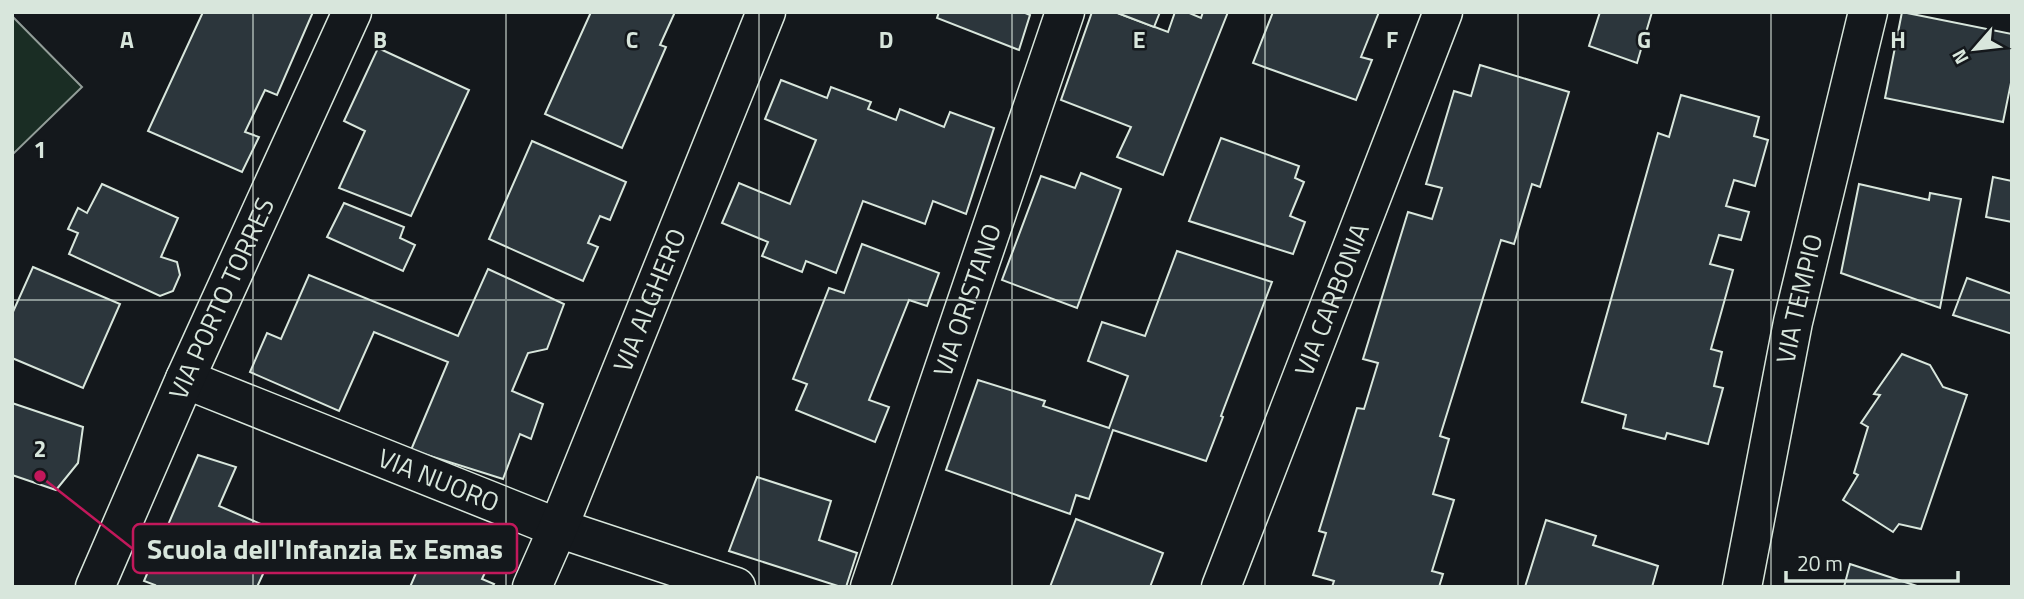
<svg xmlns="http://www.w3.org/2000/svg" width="2024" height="599" font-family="'Titillium Web',sans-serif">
  <rect width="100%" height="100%" fill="#14181c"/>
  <path fill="#1a2d24" stroke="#939e99" stroke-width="2" d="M 12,16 L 82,87 L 12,155 Z"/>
  <g fill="#2c363c" stroke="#d8e6dc" stroke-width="2">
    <path d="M 203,12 L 313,12 L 277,95 L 265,90 L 245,132 L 259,137 L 242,172 L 148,131 Z"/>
    <path d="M 591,12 L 675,12 L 660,45 L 666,47 L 622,148 L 545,114 Z"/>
    <path d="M 939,12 L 1023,12 L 1030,15 L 1019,50 L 937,18 Z"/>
    <path d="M 1092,12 L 1115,12 L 1168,32 L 1175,12 L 1187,12 L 1201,18 L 1203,12 L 1228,12 L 1163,175 L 1117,157 L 1131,127 L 1061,100 Z"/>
    <path d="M 1115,12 L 1160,12 L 1154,27 Z"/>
    <path d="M 1273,12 L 1379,12 L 1361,57 L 1372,60 L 1356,100 L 1253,63 Z"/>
    <path d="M 1600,12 L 1652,12 L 1637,63 L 1589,46 Z"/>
    <path d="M 1902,12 L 2012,34 L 2012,78 L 2003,122 L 1885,98 Z"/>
    <path d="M 378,48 L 469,90 L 411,216 L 339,188 L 365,131 L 344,121 Z"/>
    <path d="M 1480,65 L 1569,92 L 1540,187 L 1532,184 L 1514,244 L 1501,240 L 1440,436 L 1449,439 L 1433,494 L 1454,500 L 1432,571 L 1443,574 L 1439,587 L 1332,587 L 1334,581 L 1313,575 L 1326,533 L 1319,531 L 1357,408 L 1364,409 L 1378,363 L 1363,359 L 1408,212 L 1432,219 L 1442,188 L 1426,184 L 1454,91 L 1471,96 Z"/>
    <path d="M 781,80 L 827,98 L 831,87 L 871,102 L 868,109 L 896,120 L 900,109 L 944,127 L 950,112 L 994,128 L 966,214 L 933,201 L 925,224 L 863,201 L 836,273 L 806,261 L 802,272 L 762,256 L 768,242 L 722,223 L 739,183 L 790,204 L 816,140 L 765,119 Z"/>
    <path d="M 1681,95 L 1759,117 L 1754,136 L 1768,140 L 1755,186 L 1734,180 L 1726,206 L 1749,212 L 1741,240 L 1719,235 L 1710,264 L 1733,270 L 1711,349 L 1722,352 L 1714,386 L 1723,388 L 1708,444 L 1667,433 L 1665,439 L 1623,428 L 1626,415 L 1582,402 L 1658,133 L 1669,137 Z"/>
    <path d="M 1221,138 L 1299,166 L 1295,178 L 1304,182 L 1290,216 L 1305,222 L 1293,254 L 1189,221 Z"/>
    <path d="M 532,141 L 626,182 L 610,220 L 600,216 L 588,243 L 598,247 L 583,281 L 489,239 Z"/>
    <path d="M 1081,173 L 1121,189 L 1077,308 L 1002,280 L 1041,176 L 1075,188 Z"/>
    <path d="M 1993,177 L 2012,181 L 2012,222 L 1986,217 Z"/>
    <path d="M 102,184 L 178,218 L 161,257 L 177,262 L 180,275 L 173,291 L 160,296 L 69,254 L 78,233 L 68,229 L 78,208 L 87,213 Z"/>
    <path d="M 1859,184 L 1929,200 L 1930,193 L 1961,199 L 1940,308 L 1841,273 Z"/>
    <path d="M 344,203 L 404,227 L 400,238 L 415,245 L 403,271 L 327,237 Z"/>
    <path d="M 862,244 L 939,273 L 927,306 L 909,300 L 869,400 L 889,407 L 875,442 L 796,410 L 807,384 L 793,379 L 829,288 L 844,293 Z"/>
    <path d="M 1177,251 L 1272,282 L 1221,416 L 1223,417 L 1206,461 L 1113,430 L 1089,499 L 1076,495 L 1070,514 L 946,470 L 978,380 L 1045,401 L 1043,406 L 1109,428 L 1128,376 L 1088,361 L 1102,322 L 1145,336 Z"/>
    <path d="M 33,267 L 120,304 L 83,388 L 12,358 L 12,314 Z"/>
    <path d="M 488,269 L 564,304 L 547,349 L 528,353 L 512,391 L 543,404 L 531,439 L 520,434 L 503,479 L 411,450 L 448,362 L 374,332 L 339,411 L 250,372 L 267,333 L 281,339 L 309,275 L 458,336 Z"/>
    <path d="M 1967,278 L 2012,294 L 2012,334 L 1953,315 Z"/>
    <path d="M 1902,354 L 1930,365 L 1943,387 L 1967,395 L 1921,529 L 1899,524 L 1893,532 L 1843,500 L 1858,475 L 1854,473 L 1868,427 L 1861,423 L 1880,395 L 1874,394 Z"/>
    <path d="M 12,403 L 83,427 L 78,463 L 56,490 L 12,475 Z"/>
    <path d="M 198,455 L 236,467 L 219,506 L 282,533 L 257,587 L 154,587 L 155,585 L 144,581 Z"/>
    <path d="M 757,477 L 831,501 L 819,540 L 857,553 L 846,587 L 841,587 L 729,551 Z"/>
    <path d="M 1076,519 L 1163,553 L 1150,587 L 1050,587 Z"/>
    <path d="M 1546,520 L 1596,536 L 1593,545 L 1658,566 L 1652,587 L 1525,587 Z"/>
    <path d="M 434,531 L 496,549 L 482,579 L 494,584 L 492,587 L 410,587 Z"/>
    <path d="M 1850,564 L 1920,587 L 1844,587 Z"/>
  </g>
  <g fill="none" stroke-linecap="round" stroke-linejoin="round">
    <g stroke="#d8e6dc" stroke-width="41">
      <g id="minor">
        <path id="s1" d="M 185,379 L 558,528 L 736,587"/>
        <path id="s2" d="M 95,587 L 185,379 L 352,12"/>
        <path id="s3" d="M 532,587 L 558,528 L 766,12"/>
        <path id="s4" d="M 870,587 L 1065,12"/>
        <path id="s5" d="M 1221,587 L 1443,12"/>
        <path id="s6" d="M 1742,587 L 1793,322 L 1868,12"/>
      </g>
    </g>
    <use href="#minor" stroke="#14181c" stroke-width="38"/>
  </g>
  <path fill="none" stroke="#d8e6dc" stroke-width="2" stroke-opacity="0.55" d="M 253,12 L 253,587M 506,12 L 506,587M 759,12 L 759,587M 1012,12 L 1012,587M 1265,12 L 1265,587M 1518,12 L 1518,587M 1771,12 L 1771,587M 12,300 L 2012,300"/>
  <g text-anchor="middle" stroke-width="5" stroke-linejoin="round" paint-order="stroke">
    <g font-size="26" fill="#d8e6dc" stroke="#14181c">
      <text dy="9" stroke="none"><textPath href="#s2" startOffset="315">VIA PORTO TORRES</textPath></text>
      <text dy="9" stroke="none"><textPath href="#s4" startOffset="303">VIA ORISTANO</textPath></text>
      <text dy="9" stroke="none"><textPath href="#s6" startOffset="294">VIA TEMPIO</textPath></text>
      <text dy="9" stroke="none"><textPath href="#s3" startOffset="310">VIA ALGHERO</textPath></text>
      <text dy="9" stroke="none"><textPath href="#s5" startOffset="308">VIA CARBONIA</textPath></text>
      <text dy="9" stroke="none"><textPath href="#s1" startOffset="273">VIA NUORO</textPath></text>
    </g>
  </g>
  <g font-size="23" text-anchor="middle" font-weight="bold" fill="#d8e6dc" stroke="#14181c" stroke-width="5" stroke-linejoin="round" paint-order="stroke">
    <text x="127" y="48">A</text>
    <text x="380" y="48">B</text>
    <text x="632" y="48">C</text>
    <text x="886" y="48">D</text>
    <text x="1139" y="48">E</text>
    <text x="1392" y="48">F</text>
    <text x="1644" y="48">G</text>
    <text x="1898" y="48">H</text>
    <text x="40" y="158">1</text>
    <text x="40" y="457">2</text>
  </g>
  <path fill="none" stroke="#c2185b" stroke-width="2.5" d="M40 476L133 549"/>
  <circle fill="#c2185b" stroke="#14181c" stroke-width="2.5" cx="40" cy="476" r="7"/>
  <rect fill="#14181c" stroke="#c2185b" stroke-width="2.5" x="133" y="524" width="384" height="49" rx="7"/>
  <g font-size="28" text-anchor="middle" font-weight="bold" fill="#d8e6dc">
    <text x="325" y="559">Scuola dell'Infanzia Ex Esmas</text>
  </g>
  <rect width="2024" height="599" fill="none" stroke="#d8e6dc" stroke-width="28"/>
  <g transform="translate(1975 49) rotate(242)" stroke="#14181c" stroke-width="5" paint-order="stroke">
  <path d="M0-5L12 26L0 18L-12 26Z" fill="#d8e6dc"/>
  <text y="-10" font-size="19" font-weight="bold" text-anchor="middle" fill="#d8e6dc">N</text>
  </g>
  <path d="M1786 571v10h172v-10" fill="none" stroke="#d8e6dc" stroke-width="3.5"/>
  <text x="1797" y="571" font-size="21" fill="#d8e6dc" stroke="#14181c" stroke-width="5" paint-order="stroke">20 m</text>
</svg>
